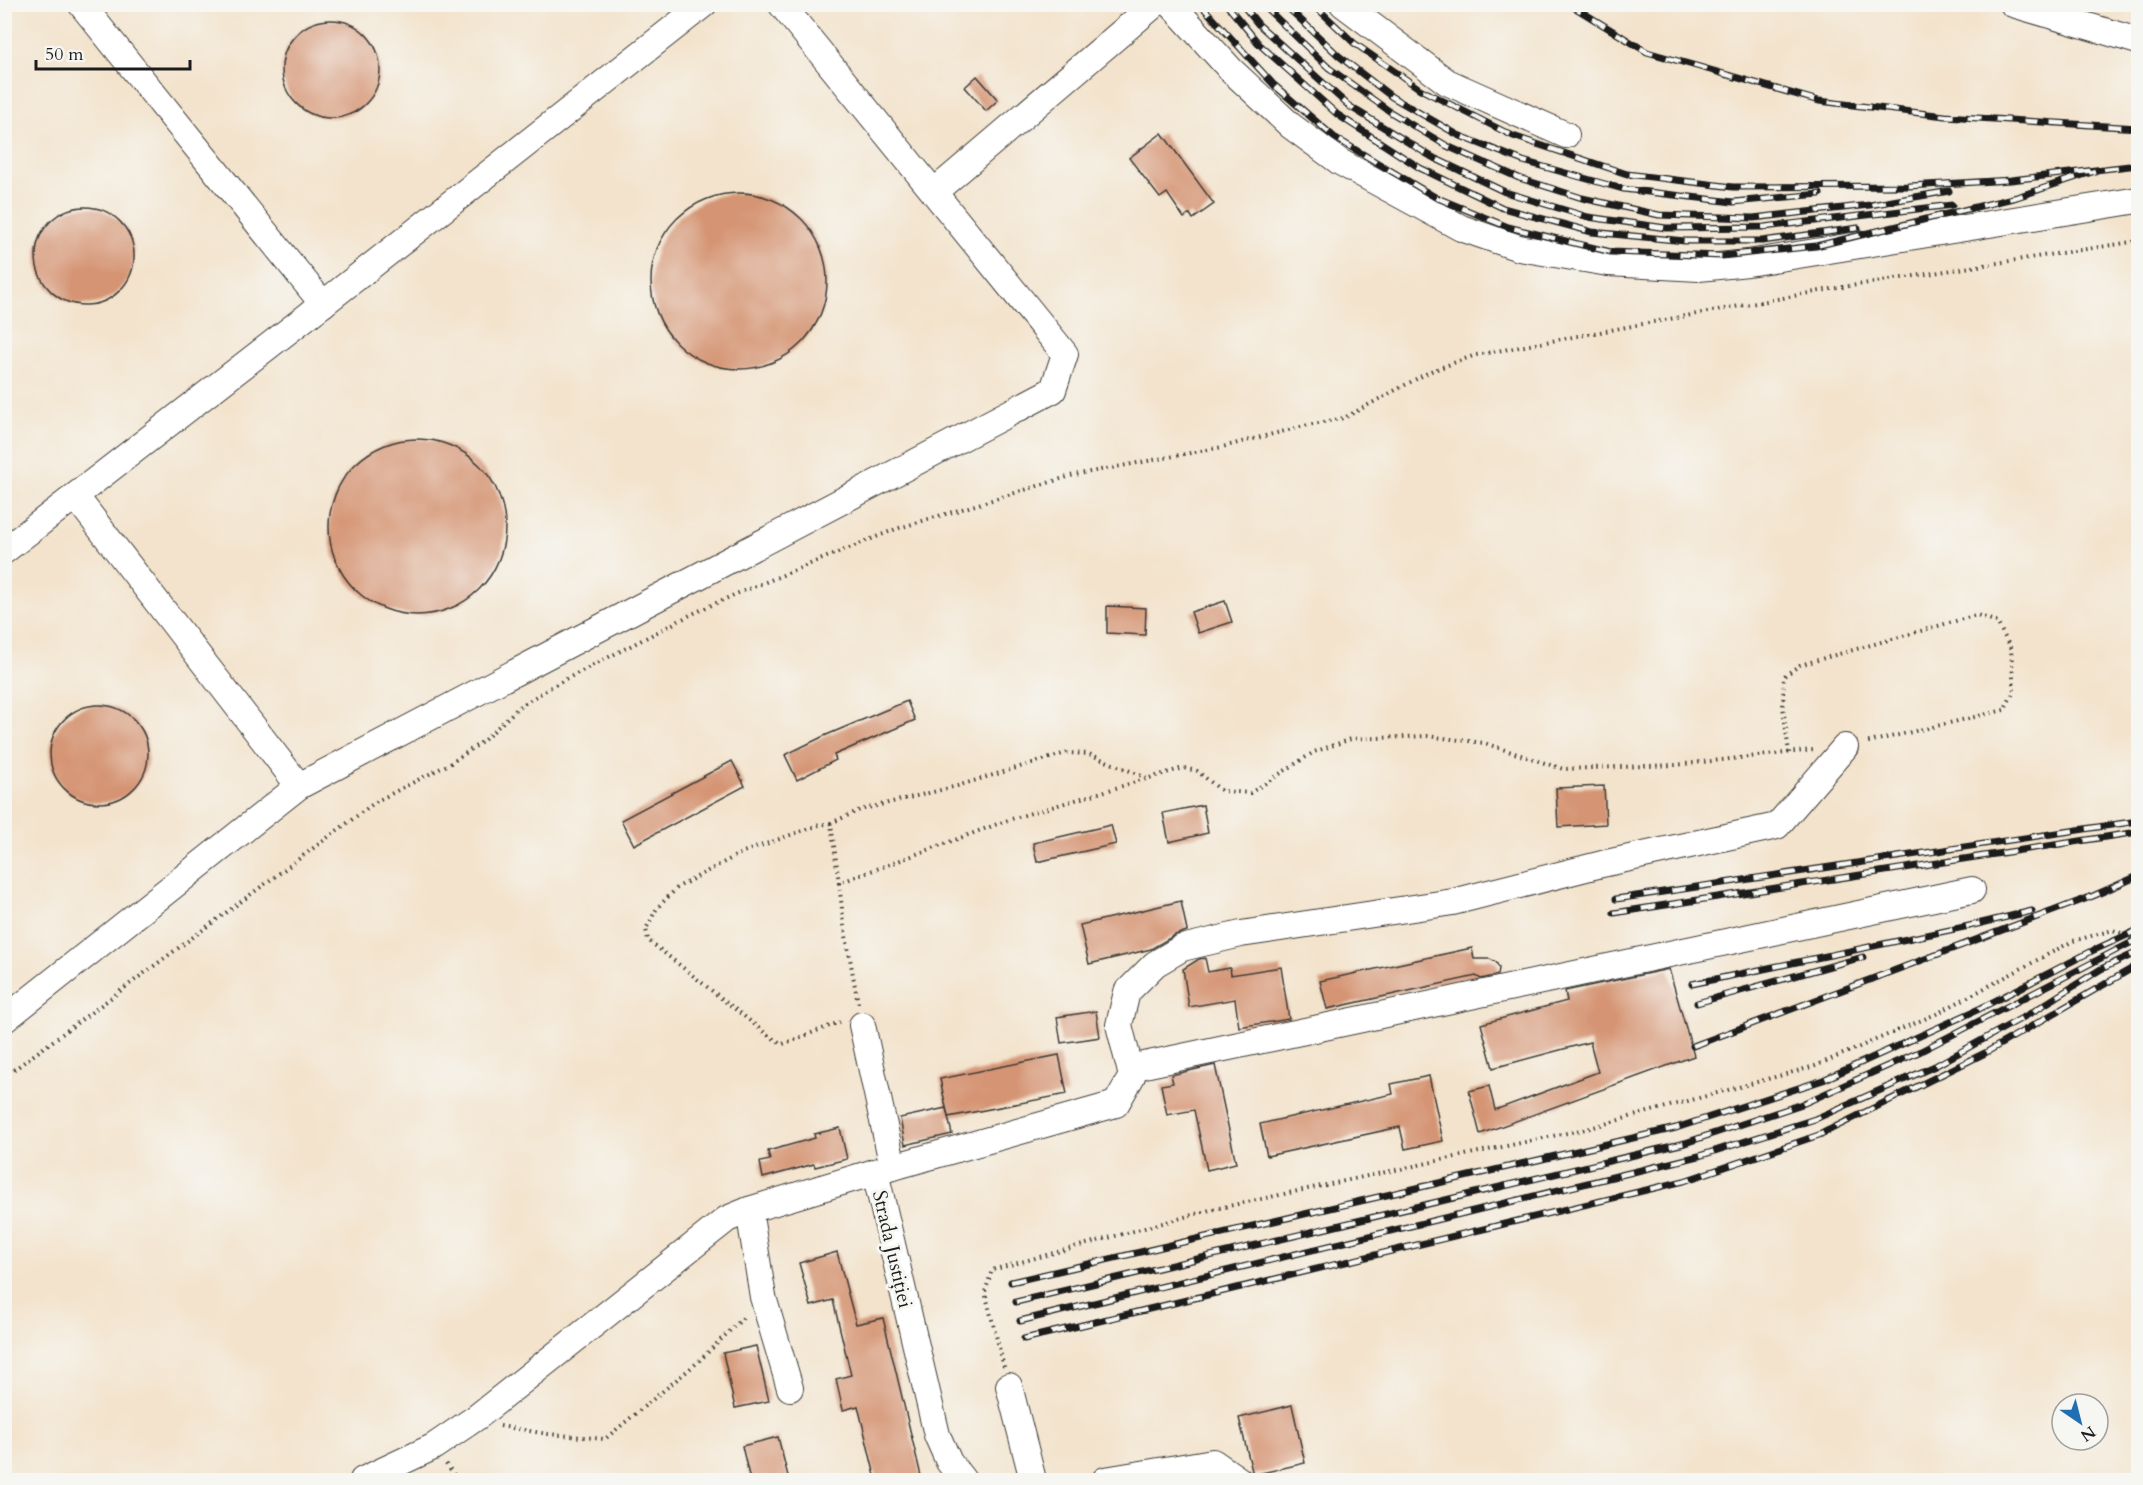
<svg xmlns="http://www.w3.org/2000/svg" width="2143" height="1485" font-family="Cardo,serif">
  <rect width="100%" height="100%" fill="#f6f6f2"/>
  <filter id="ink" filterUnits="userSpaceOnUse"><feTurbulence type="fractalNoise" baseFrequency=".0167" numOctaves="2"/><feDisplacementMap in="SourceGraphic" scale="12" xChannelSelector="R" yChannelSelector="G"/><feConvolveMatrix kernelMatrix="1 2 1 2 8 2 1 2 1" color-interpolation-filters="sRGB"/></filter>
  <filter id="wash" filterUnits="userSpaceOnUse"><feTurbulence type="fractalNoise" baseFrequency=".008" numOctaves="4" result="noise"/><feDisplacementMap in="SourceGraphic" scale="24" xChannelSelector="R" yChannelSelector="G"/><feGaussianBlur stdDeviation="1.35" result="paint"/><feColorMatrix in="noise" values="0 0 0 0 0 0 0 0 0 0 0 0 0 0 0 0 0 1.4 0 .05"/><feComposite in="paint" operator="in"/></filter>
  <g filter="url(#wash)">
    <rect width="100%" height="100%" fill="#f3e3cc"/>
    <g id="blocks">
      <g fill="#d59575">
        <circle cx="331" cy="69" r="49"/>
        <path d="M 977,76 L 998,100 L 986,111 L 965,87 Z"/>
        <path d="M 1162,133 L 1214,204 L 1193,219 L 1190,214 L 1184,218 L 1167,193 L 1160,198 L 1129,158 Z"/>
        <circle cx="739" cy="281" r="88"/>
        <circle cx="85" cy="256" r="49"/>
        <circle cx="417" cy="527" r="88"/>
        <path d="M 1225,601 L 1232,622 L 1198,633 L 1191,612 Z"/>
        <path d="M 1107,606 L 1146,608 L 1145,635 L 1107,633 Z"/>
        <path d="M 907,701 L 915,720 L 834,755 L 836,760 L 797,780 L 785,755 L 824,736 Z"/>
        <circle cx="99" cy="754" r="49"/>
        <path d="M 732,761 L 745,786 L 634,845 L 621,820 Z"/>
        <path d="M 1604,786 L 1606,824 L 1558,827 L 1556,788 Z"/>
        <path d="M 1203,805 L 1208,833 L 1169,842 L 1163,813 Z"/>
        <path d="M 1111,825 L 1116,844 L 1037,862 L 1033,843 Z"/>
        <path d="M 1181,901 L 1187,931 L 1175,935 L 1151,949 L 1089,964 L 1080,925 Z"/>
        <path d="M 1472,948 L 1474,959 L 1490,959 L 1496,962 L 1499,968 L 1498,975 L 1481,979 L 1476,976 L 1327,1009 L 1320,981 Z"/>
        <path d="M 1205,958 L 1208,972 L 1230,968 L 1231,975 L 1281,967 L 1289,1019 L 1239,1027 L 1235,999 L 1189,1007 L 1183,969 L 1199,959 Z"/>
        <path d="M 1669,969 L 1694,1056 L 1480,1134 L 1469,1091 L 1489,1086 L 1495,1110 L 1598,1072 L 1590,1042 L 1493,1068 L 1481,1024 L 1567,1001 L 1565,991 Z"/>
        <path d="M 1096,1011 L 1100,1037 L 1061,1043 L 1057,1017 Z"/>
        <path d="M 1059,1055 L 1067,1094 L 948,1117 L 940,1079 Z"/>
        <path d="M 1215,1065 L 1236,1163 L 1207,1170 L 1194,1110 L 1167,1115 L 1161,1085 L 1173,1083 L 1171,1075 Z"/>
        <path d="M 1429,1076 L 1443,1141 L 1405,1149 L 1400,1127 L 1267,1156 L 1260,1124 L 1393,1094 L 1391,1084 Z"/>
        <path d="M 946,1108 L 952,1134 L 905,1145 L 900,1118 Z"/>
        <path d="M 840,1128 L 847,1159 L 815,1167 L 814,1164 L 763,1178 L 760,1162 L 770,1160 L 768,1151 L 815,1138 L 814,1134 Z"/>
        <path d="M 837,1252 L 856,1324 L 883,1318 L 922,1480 L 876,1480 L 858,1406 L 843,1410 L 836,1379 L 851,1375 L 833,1300 L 811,1306 L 799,1263 Z"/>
        <path d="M 756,1346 L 769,1401 L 735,1408 L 723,1353 Z"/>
        <path d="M 1292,1405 L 1305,1463 L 1253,1475 L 1239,1418 Z"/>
        <path d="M 778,1437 L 789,1480 L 750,1480 L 742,1446 Z"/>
      </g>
    </g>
  </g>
  <g filter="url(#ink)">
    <use href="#blocks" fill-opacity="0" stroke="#3c3a36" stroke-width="1.5"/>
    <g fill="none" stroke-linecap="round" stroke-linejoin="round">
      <g stroke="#3c3a36" stroke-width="28">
        <g id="minor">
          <path d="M 81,4 L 323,304"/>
          <path d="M 1171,4 L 1231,70 L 1291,126 L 1340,162 L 1461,228 L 1519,248 L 1608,263 L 1699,268 L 1748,263 L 2138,200"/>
          <path d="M 1343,4 L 1447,82 L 1566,135"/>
          <path d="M 2013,4 L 2138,41"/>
          <path d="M 934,192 L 1155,4"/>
          <path d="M 76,497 L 299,786"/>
          <path d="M 4,551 L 323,304 L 704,4"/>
          <path d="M 4,1020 L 299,786 L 1053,390 L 1065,354 L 781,4"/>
          <path d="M 862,1025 L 893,1167 L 875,1172 L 937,1435 L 949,1462 L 963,1480"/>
          <path d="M 1130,1068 L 1972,890"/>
          <path d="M 893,1167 L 1116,1104 L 1132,1076 L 1119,1025 L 1127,992 L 1155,964 L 1182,948 L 1241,934 L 1453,902 L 1602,864 L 1777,826 L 1845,747"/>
          <path d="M 749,1210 L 763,1297 L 790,1388"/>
          <path d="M 1009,1386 L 1033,1480"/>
          <path d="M 363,1480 L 433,1447 L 477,1417 L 727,1219 L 749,1210 L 875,1172"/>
          <path d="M 1105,1480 L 1213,1462 L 1239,1480"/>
        </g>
      </g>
      <g stroke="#3c3a36" stroke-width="4" stroke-dasharray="1.5 4.5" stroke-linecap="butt">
        <path d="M 1789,753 L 1783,707 L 1784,676 L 1800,665 L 1977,615 L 1997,622 L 2011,649 L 2014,691 L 2004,710 L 1865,743"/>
        <path d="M 831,823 L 819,825 L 743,852 L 678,887 L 657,908 L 646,929 L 648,940 L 769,1036 L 783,1044 L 840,1022"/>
        <path d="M 839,883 L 831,823 L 860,810 L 957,786 L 1066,753 L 1089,754 L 1147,778"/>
        <path d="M 858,1003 L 844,925 L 839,883 L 1011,819 L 1183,768 L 1197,771 L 1222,791 L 1250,793 L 1314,752 L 1351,739 L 1427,736 L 1484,743 L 1563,769 L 1675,765 L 1813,750"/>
        <path d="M 4,1077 L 377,801 L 451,763 L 482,742 L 519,707 L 551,687 L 690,615 L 736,594 L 896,529 L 1074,475 L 1222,447 L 1308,425 L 1344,418 L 1431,371 L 1476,355 L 1831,289 L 2138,241"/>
        <path d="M 1004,1367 L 985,1292 L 992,1270 L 1210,1210 L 1590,1128 L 1815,1066 L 1936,1014 L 2073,941 L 2113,930 L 2127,935 L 2138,945"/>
        <path d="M 500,1426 L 548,1434 L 605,1439 L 698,1362 L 745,1316"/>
        <path d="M 446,1464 L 458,1480"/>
      </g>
      <use href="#minor" stroke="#fff" stroke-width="26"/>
      <g stroke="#1c1c1c" stroke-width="7">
        <g id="rail">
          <path d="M 1200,4 L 1274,85 L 1334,137 L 1435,197 L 1508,227 L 1611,252 L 1722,256 L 1816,246 L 2017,197 L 2095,171"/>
          <path d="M 1226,4 L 1259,44 L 1338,115 L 1420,168 L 1503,208 L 1592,232 L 1685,241 L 1762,241 L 1858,228"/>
          <path d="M 1242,4 L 1258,24 L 1349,106 L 1432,157 L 1505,192 L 1588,217 L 1666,228 L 1764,227 L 1952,205"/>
          <path d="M 1262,4 L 1329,68 L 1392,113 L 1447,146 L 1519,178 L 1582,198 L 1659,215 L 1753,218 L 1870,205 L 1949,191"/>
          <path d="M 1284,4 L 1339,56 L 1392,97 L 1458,135 L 1523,161 L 1623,189 L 1733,202 L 1820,194"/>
          <path d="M 1313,4 L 1354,43 L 1420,89 L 1513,136 L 1627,174 L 1733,187 L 1909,186 L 2011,180 L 2138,165"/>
          <path d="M 1569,4 L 1647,52 L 1819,101 L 1945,116 L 2138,128"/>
          <path d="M 1616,899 L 2138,821"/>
          <path d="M 1614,913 L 2138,832"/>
          <path d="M 1692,984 L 1969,926 L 2032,911"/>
          <path d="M 1697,1003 L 1863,957"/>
          <path d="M 1693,1046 L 2093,896 L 2138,876"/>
          <path d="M 1011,1282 L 1676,1128 L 1823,1080 L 1979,1009 L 2094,950 L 2138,930"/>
          <path d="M 1016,1302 L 1685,1143 L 1802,1104 L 1921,1051 L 2138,939"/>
          <path d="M 1020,1321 L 1699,1156 L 1815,1119 L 1935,1066 L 2031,1013 L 2101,969 L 2138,952"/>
          <path d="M 1024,1339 L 1684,1181 L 1819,1135 L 1985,1053 L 2138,965"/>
        </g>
      </g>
      <use href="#rail" stroke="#f6f6f2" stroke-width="4.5" stroke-dasharray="14" stroke-linecap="butt"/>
    </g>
  </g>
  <g text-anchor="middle" stroke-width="6" stroke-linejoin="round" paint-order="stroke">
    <g font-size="20" fill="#1c1c1c" stroke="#f6f6f2">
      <text transform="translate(893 1249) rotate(77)" y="7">Strada Justiției</text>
    </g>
  </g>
  <rect width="2143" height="1485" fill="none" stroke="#f6f6f2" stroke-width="24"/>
  <g transform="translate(2080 1422) rotate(145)"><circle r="28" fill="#f6f6f2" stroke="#9f9f9c" stroke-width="1.5"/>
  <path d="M0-4.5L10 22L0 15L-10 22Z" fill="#1f6fb2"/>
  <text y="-9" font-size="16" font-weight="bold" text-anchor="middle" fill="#1c1c1c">N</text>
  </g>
  <path d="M36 60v9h154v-9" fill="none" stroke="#1c1c1c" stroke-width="3"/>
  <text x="45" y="60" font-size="18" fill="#1c1c1c" stroke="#f6f6f2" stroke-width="4.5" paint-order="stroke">50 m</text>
</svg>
